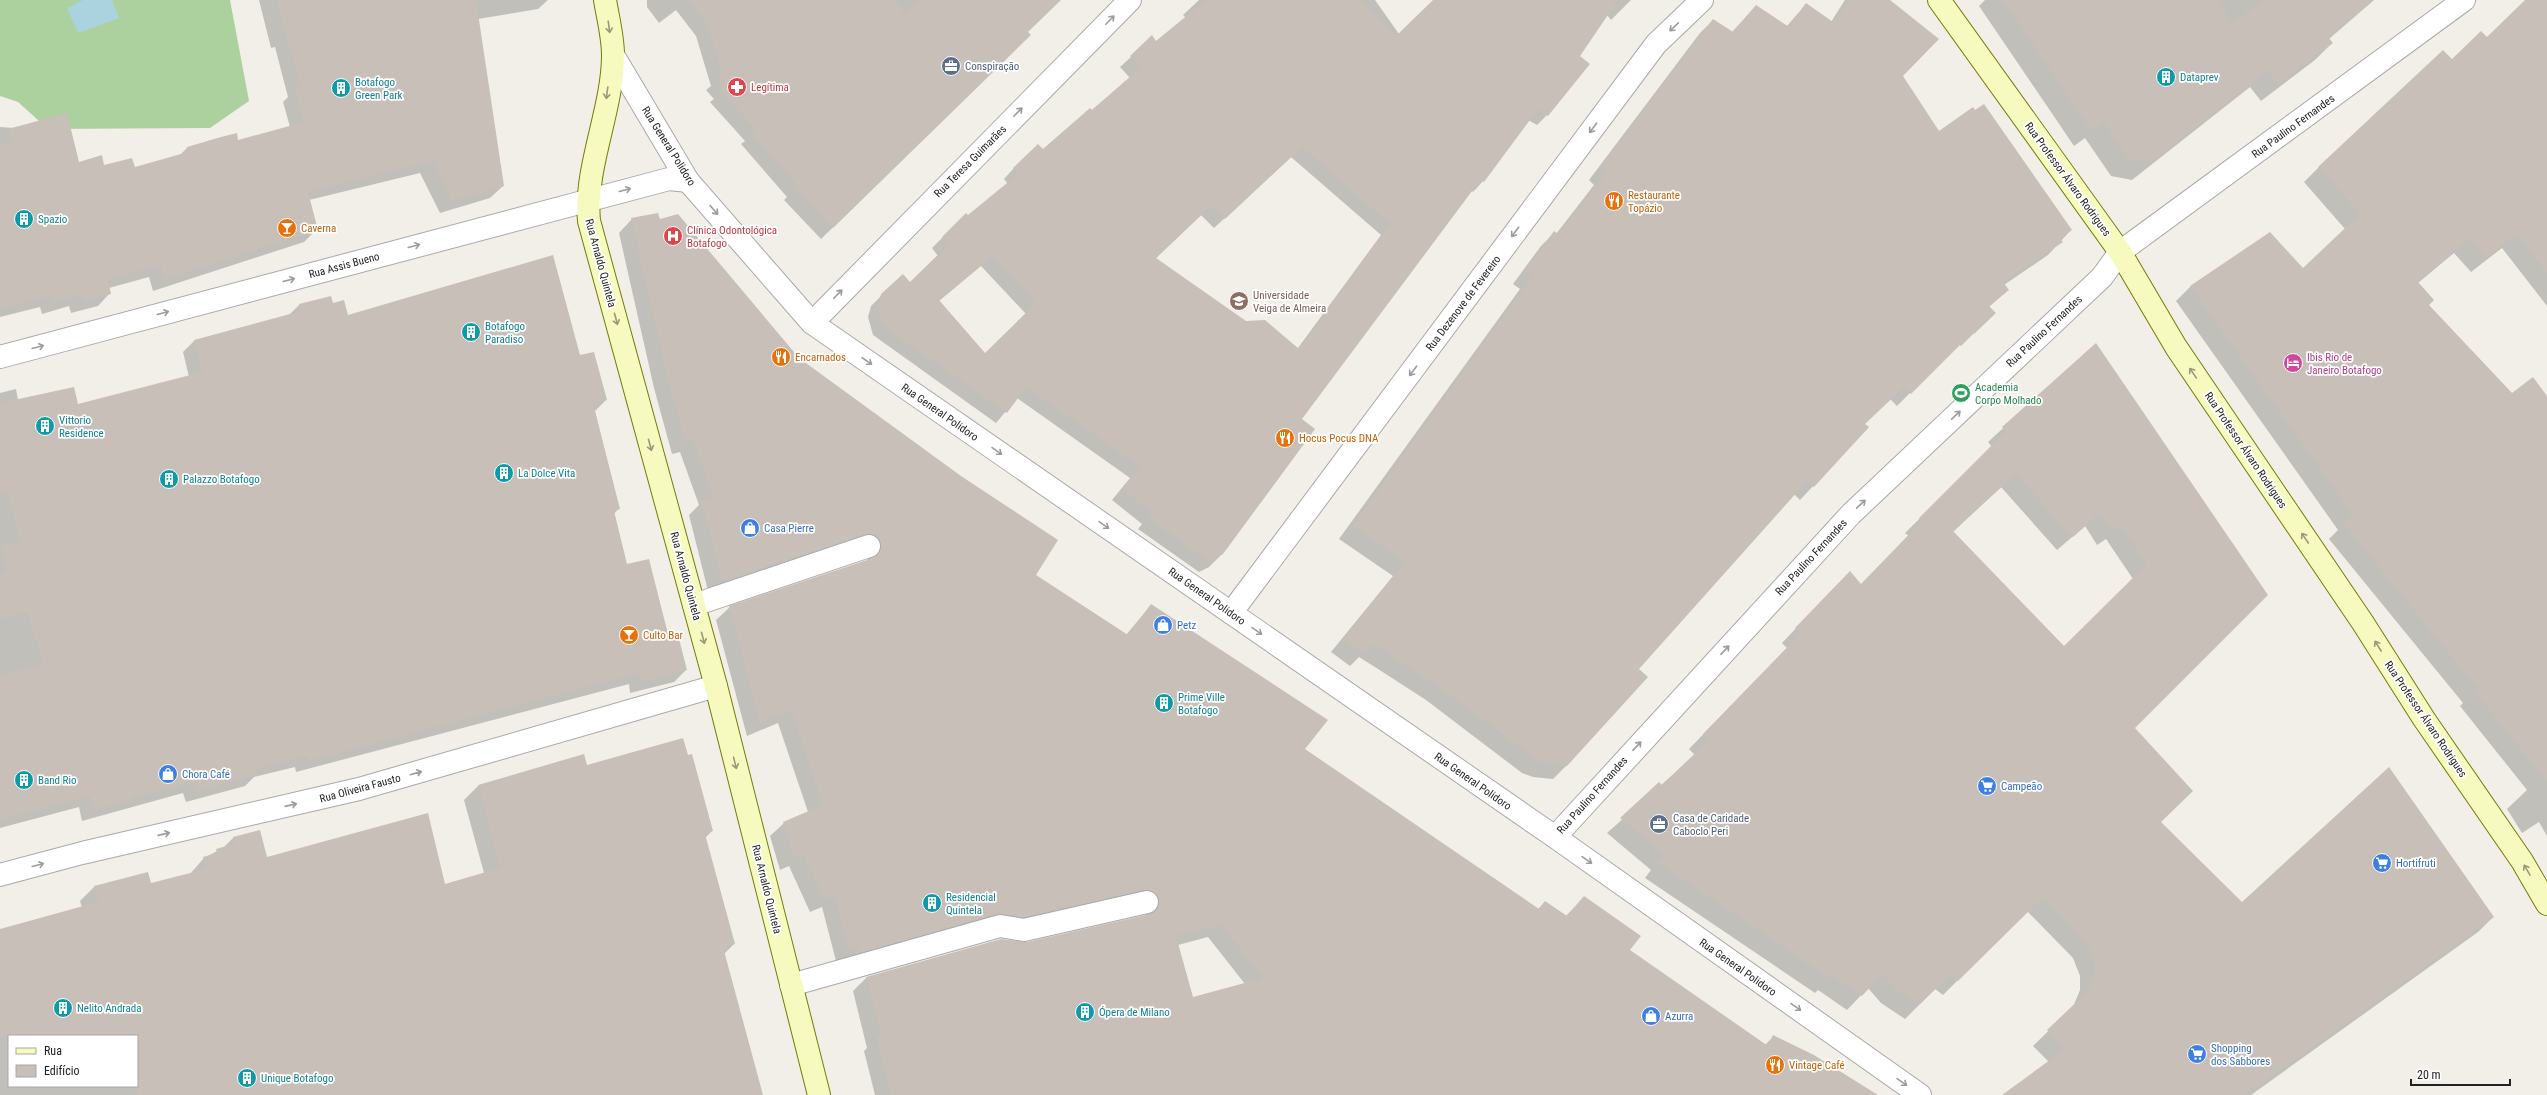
<svg xmlns="http://www.w3.org/2000/svg" width="2547" height="1095" font-family="'Roboto Condensed',sans-serif">
  <rect width="100%" height="100%" fill="#f2efe9"/>
  <path fill="#add19e" d="M 0,0 L 230,0 L 249,101 L 210,128 L 48,129 L 18,102 L 0,96 Z"/>
  <path fill="#aad3df" d="M 83,0 L 112,0 L 119,18 L 78,33 L 67,8 Z"/>
  <g fill="#0003" fill-rule="evenodd">
    <path d="M 259,0 L 548,0 L 538,9 L 478,19 L 503,186 L 490,198 L 440,213 L 420,173 L 309,200 L 317,229 L 304,242 L 153,291 L 149,277 L 109,288 L 110,293 L 98,306 L 71,313 L 69,306 L 42,314 L 40,307 L 0,317 L 0,127 L 15,128 L 78,164 L 134,168 L 179,156 L 187,148 L 238,141 L 290,127 L 283,102 L 288,97 L 275,47 L 271,48 Z"/>
    <path d="M 647,0 L 1060,0 L 1027,32 L 1030,35 L 821,239 L 784,200 L 787,197 L 741,144 L 745,141 L 710,102 L 714,99 L 706,90 L 711,86 L 696,36 L 676,10 L 659,23 L 647,7 Z"/>
    <path d="M 1199,0 L 1375,0 L 1399,34 L 1434,0 L 1631,0 L 1611,20 L 1607,15 L 1579,57 L 1547,115 L 1537,125 L 1528,120 L 1483,181 L 1473,192 L 1471,190 L 1300,419 L 1313,429 L 1220,556 L 1209,567 L 1199,572 L 1138,529 L 1142,524 L 1112,500 L 1130,478 L 1017,398 L 996,423 L 873,335 L 868,317 L 871,306 L 882,295 L 910,283 L 938,256 L 932,248 L 966,214 L 968,217 L 1008,184 L 1004,179 L 1014,168 L 1043,151 L 1130,78 L 1120,67 L 1131,57 L 1156,43 L 1186,18 L 1183,15 ZM 1291,157 L 1381,235 L 1298,348 L 1246,322 L 1155,259 L 1201,215 L 1214,228 ZM 981,266 L 1026,314 L 985,354 L 939,301 Z"/>
    <path d="M 1845,0 L 1889,0 L 1901,75 L 1939,132 L 2071,230 L 2048,255 L 2004,285 L 2008,290 L 1989,307 L 1981,326 L 1961,346 L 1959,344 L 1897,406 L 1890,399 L 1864,424 L 1868,428 L 1800,500 L 1794,494 L 1638,669 L 1566,766 L 1553,779 L 1533,777 L 1522,773 L 1426,700 L 1378,669 L 1359,657 L 1350,666 L 1331,652 L 1393,576 L 1339,539 L 1520,289 L 1513,284 L 1541,246 L 1554,233 L 1556,234 L 1594,185 L 1589,180 L 1700,33 L 1713,20 L 1732,32 L 1756,6 L 1787,26 L 1806,4 L 1831,22 Z"/>
    <path d="M 1985,0 L 2374,0 L 2329,39 L 2332,43 L 2315,60 L 2261,101 L 2250,87 L 2132,180 L 2111,176 L 2085,138 L 2074,146 L 1979,6 Z"/>
    <path d="M 2526,0 L 2547,0 L 2547,306 L 2502,248 L 2471,272 L 2454,253 L 2418,283 L 2428,305 L 2511,394 L 2547,397 L 2547,836 L 2539,822 L 2522,833 L 2507,809 L 2527,790 L 2460,706 L 2463,703 L 2329,539 L 2338,530 L 2176,301 L 2191,286 L 2303,270 L 2345,229 L 2304,182 L 2319,167 L 2452,61 L 2487,38 Z"/>
    <path d="M 632,219 L 660,221 L 798,359 L 1034,575 L 1126,635 L 1151,605 L 1327,720 L 1303,749 L 1538,909 L 1545,902 L 1566,916 L 1584,897 L 1628,950 L 1765,1045 L 1773,1037 L 1876,1095 L 875,1095 L 864,1051 L 867,1048 L 853,991 L 866,978 L 1001,940 L 1027,943 L 1146,916 L 1146,912 L 836,961 L 822,907 L 810,912 L 789,866 L 780,870 L 770,836 L 784,823 L 808,812 L 778,723 L 747,736 L 716,620 L 730,607 L 867,561 L 868,556 L 709,595 L 689,515 L 699,505 L 680,452 L 672,454 L 654,388 L 619,233 ZM 1208,937 L 1245,984 L 1192,999 L 1178,945 Z"/>
    <path d="M 332,304 L 347,316 L 579,357 L 606,400 L 595,411 L 619,508 L 614,514 L 626,566 L 686,670 L 674,682 L 630,693 L 629,684 L 296,772 L 295,767 L 254,777 L 245,786 L 186,802 L 183,793 L 82,821 L 79,807 L 0,828 L 0,393 L 16,389 L 18,400 L 77,405 L 189,377 L 183,352 L 194,341 L 289,315 L 299,305 Z"/>
    <path d="M 2095,344 L 2267,595 L 2133,728 L 2159,822 L 2242,904 L 2493,917 L 2478,932 L 2251,1095 L 2008,1095 L 2049,1062 L 2033,1046 L 2073,1007 L 2080,990 L 2080,976 L 2073,958 L 2027,911 L 1943,995 L 1935,989 L 1905,1019 L 1881,1003 L 1868,988 L 1847,1010 L 1818,990 L 1815,993 L 1645,878 L 1651,870 L 1607,833 L 1695,755 L 1689,749 L 1787,648 L 1782,643 L 1835,587 L 1861,585 L 1909,536 L 1905,533 L 1992,447 L 1988,442 ZM 2001,487 L 2057,550 L 2085,526 L 2097,545 L 2106,539 L 2133,579 L 2064,647 L 1953,532 Z"/>
    <path d="M 587,767 L 712,831 L 705,838 L 734,944 L 724,954 L 762,1095 L 0,1095 L 0,930 L 82,908 L 80,901 L 94,887 L 150,885 L 190,874 L 204,858 L 223,848 L 234,837 L 267,858 L 445,885 L 484,873 L 464,800 L 478,786 ZM 9,1036 L 137,1036 L 137,1086 L 9,1086 Z"/>
  </g>
  <g fill="#c7bfb8" fill-rule="evenodd">
    <path d="M 276,0 L 476,0 L 504,186 L 452,201 L 433,161 L 308,192 L 318,230 L 165,279 L 161,265 L 108,280 L 111,294 L 83,301 L 81,295 L 54,303 L 52,296 L 0,309 L 0,146 L 13,142 L 8,129 L 67,113 L 79,162 L 102,155 L 104,165 L 132,158 L 135,167 L 188,152 L 187,147 L 221,137 L 237,133 L 238,140 L 304,122 L 295,89 L 301,87 Z"/>
    <path d="M 688,0 L 894,0 L 905,13 L 920,0 L 1061,0 L 1028,32 L 1031,35 L 833,228 L 794,188 L 797,185 L 751,133 L 755,129 L 721,91 L 725,87 L 717,79 L 722,74 L 707,24 Z"/>
    <path d="M 1206,0 L 1361,0 L 1395,37 L 1433,0 L 1618,0 L 1580,56 L 1590,64 L 1548,116 L 1538,109 L 1484,182 L 1481,179 L 1302,419 L 1315,429 L 1223,554 L 1210,562 L 1148,518 L 1152,513 L 1122,489 L 1140,467 L 1026,387 L 1007,413 L 887,329 L 880,319 L 878,306 L 881,294 L 903,274 L 910,282 L 948,245 L 942,237 L 966,213 L 968,215 L 1018,174 L 1013,168 L 1038,144 L 1043,149 L 1090,108 L 1092,110 L 1140,68 L 1130,56 L 1152,35 L 1156,41 ZM 1302,147 L 1390,224 L 1299,349 L 1265,320 L 1246,321 L 1156,258 L 1212,205 L 1225,219 ZM 992,256 L 1036,303 L 985,353 L 939,300 Z"/>
    <path d="M 1849,0 L 1890,0 L 1939,39 L 1903,76 L 1939,131 L 1973,107 L 1975,110 L 1984,104 L 2072,230 L 2060,239 L 2063,242 L 2003,282 L 2009,290 L 1989,306 L 1996,313 L 1974,334 L 1973,332 L 1911,394 L 1904,387 L 1865,424 L 1869,427 L 1814,487 L 1807,481 L 1639,669 L 1648,677 L 1567,766 L 1541,763 L 1439,687 L 1391,656 L 1373,645 L 1364,653 L 1343,639 L 1405,562 L 1352,526 L 1532,276 L 1525,271 L 1554,231 L 1558,234 L 1607,171 L 1601,166 L 1713,19 L 1733,32 L 1756,5 L 1789,27 L 1806,3 L 1833,22 Z"/>
    <path d="M 2003,0 L 2219,0 L 2232,24 L 2263,0 L 2374,0 L 2328,37 L 2333,43 L 2278,84 L 2268,71 L 2150,163 L 2128,159 L 2103,122 L 2091,130 Z"/>
    <path d="M 2525,0 L 2547,0 L 2547,273 L 2517,234 L 2486,258 L 2469,239 L 2418,282 L 2434,300 L 2429,305 L 2512,393 L 2533,377 L 2547,396 L 2547,782 L 2474,691 L 2477,688 L 2343,523 L 2353,515 L 2190,286 L 2270,232 L 2303,268 L 2360,214 L 2318,167 L 2443,50 L 2452,59 L 2481,31 L 2487,37 Z"/>
    <path d="M 658,213 L 660,219 L 678,214 L 799,358 L 961,476 L 1058,540 L 1036,575 L 1128,635 L 1151,604 L 1328,720 L 1305,749 L 1539,909 L 1545,901 L 1567,916 L 1584,896 L 1641,936 L 1630,950 L 1768,1046 L 1773,1035 L 1814,1055 L 1878,1095 L 891,1095 L 876,1037 L 881,1036 L 866,977 L 1001,939 L 1027,942 L 1150,914 L 1159,906 L 1159,899 L 1151,890 L 1144,890 L 1024,917 L 997,914 L 859,953 L 858,947 L 849,949 L 835,895 L 824,900 L 803,854 L 794,858 L 783,822 L 823,805 L 791,710 L 760,723 L 729,606 L 873,558 L 879,554 L 881,542 L 877,536 L 865,534 L 722,582 L 701,501 L 713,497 L 693,439 L 685,442 L 667,375 L 631,218 ZM 1221,925 L 1263,978 L 1193,997 L 1176,936 Z"/>
    <path d="M 553,255 L 580,355 L 594,352 L 607,400 L 593,404 L 620,509 L 614,511 L 627,564 L 649,559 L 669,638 L 678,635 L 687,670 L 642,682 L 640,673 L 308,761 L 306,756 L 256,769 L 257,775 L 197,791 L 195,782 L 131,798 L 132,800 L 94,810 L 90,796 L 0,820 L 0,676 L 43,664 L 27,612 L 0,619 L 0,575 L 7,573 L 0,546 L 20,541 L 7,491 L 0,493 L 0,403 L 74,387 L 78,404 L 202,372 L 194,340 L 301,311 L 299,304 L 331,296 L 333,303 L 344,300 L 348,315 Z"/>
    <path d="M 2096,343 L 2268,595 L 2135,728 L 2193,791 L 2161,822 L 2242,902 L 2389,767 L 2494,917 L 2246,1095 L 2002,1095 L 2065,1049 L 2047,1030 L 2087,992 L 2095,974 L 2095,961 L 2087,944 L 2043,897 L 1958,981 L 1950,975 L 1920,1004 L 1896,989 L 1882,974 L 1862,996 L 1833,976 L 1830,979 L 1659,863 L 1665,855 L 1620,818 L 1659,782 L 1662,785 L 1709,740 L 1703,734 L 1801,633 L 1795,628 L 1850,571 L 1861,584 L 1922,521 L 1919,518 L 2006,431 L 2002,427 ZM 2016,474 L 2073,537 L 2100,513 L 2112,531 L 2121,525 L 2147,564 L 2064,646 L 1953,531 Z"/>
    <path d="M 683,738 L 688,755 L 692,754 L 713,831 L 705,834 L 735,944 L 723,947 L 763,1095 L 137,1095 L 137,1036 L 0,1036 L 0,929 L 98,902 L 94,886 L 148,872 L 151,883 L 206,869 L 203,857 L 217,853 L 216,849 L 234,844 L 233,837 L 260,830 L 267,857 L 428,813 L 445,884 L 500,868 L 478,785 L 584,754 L 587,765 Z"/>
  </g>
  <g fill="none" stroke-linecap="round" stroke-linejoin="round">
    <g stroke="#a9a9a9" stroke-width="24">
      <g id="street">
        <path d="M 613,55 L 688,181 L 812,323 L 1555,837 L 1920,1095"/>
        <path d="M 812,323 L 1130,0"/>
        <path d="M 0,357 L 669,179 L 688,181"/>
        <path d="M 694,605 L 869,546"/>
        <path d="M 1231,613 L 1656,44 L 1702,0"/>
        <path d="M 1555,837 L 1851,514 L 2102,277 L 2120,252 L 2464,0"/>
        <path d="M 0,875 L 82,853 L 359,789 L 716,686"/>
        <path d="M 791,985 L 1000,926 L 1024,930 L 1147,902"/>
      </g>
    </g>
    <g stroke="#707d05" stroke-width="24">
      <g id="secondary">
        <path d="M 605,0 C 608,18 613,37 613,55 C 613,109 584,168 589,221 L 716,686 L 819,1095"/>
        <path d="M 1939,0 L 2120,252 L 2176,347 L 2363,623 L 2424,719 L 2522,861 L 2547,904"/>
      </g>
    </g>
    <use href="#street" stroke="#fff" stroke-width="22"/>
    <use href="#secondary" stroke="#f7fabf" stroke-width="22"/>
  </g>
  <defs><path id="oneway-shaft" d="M-6 0H5M1.5-3L5.5 0L1.5 3" fill="none" stroke-width="1.6" stroke-linecap="round" stroke-linejoin="round"/></defs>
  <g stroke="#9c9c9c">
    <use href="#oneway-shaft" transform="translate(1110 20) rotate(-45)"/>
    <use href="#oneway-shaft" transform="translate(1674 27) rotate(136)"/>
    <use href="#oneway-shaft" transform="translate(1018 112) rotate(-45)"/>
    <use href="#oneway-shaft" transform="translate(1593 128) rotate(127)"/>
    <use href="#oneway-shaft" transform="translate(625 190) rotate(-15)"/>
    <use href="#oneway-shaft" transform="translate(714 210) rotate(49)"/>
    <use href="#oneway-shaft" transform="translate(1515 232) rotate(127)"/>
    <use href="#oneway-shaft" transform="translate(414 246) rotate(-15)"/>
    <use href="#oneway-shaft" transform="translate(289 280) rotate(-15)"/>
    <use href="#oneway-shaft" transform="translate(838 294) rotate(-46)"/>
    <use href="#oneway-shaft" transform="translate(163 313) rotate(-15)"/>
    <use href="#oneway-shaft" transform="translate(38 347) rotate(-15)"/>
    <use href="#oneway-shaft" transform="translate(867 361) rotate(35)"/>
    <use href="#oneway-shaft" transform="translate(1413 371) rotate(127)"/>
    <use href="#oneway-shaft" transform="translate(1956 415) rotate(-43)"/>
    <use href="#oneway-shaft" transform="translate(997 451) rotate(35)"/>
    <use href="#oneway-shaft" transform="translate(1861 504) rotate(-43)"/>
    <use href="#oneway-shaft" transform="translate(1104 525) rotate(35)"/>
    <use href="#oneway-shaft" transform="translate(1257 631) rotate(35)"/>
    <use href="#oneway-shaft" transform="translate(1725 650) rotate(-47)"/>
    <use href="#oneway-shaft" transform="translate(1637 746) rotate(-47)"/>
    <use href="#oneway-shaft" transform="translate(416 773) rotate(-16)"/>
    <use href="#oneway-shaft" transform="translate(291 805) rotate(-13)"/>
    <use href="#oneway-shaft" transform="translate(164 834) rotate(-13)"/>
    <use href="#oneway-shaft" transform="translate(1587 860) rotate(35)"/>
    <use href="#oneway-shaft" transform="translate(38 865) rotate(-15)"/>
    <use href="#oneway-shaft" transform="translate(1796 1007) rotate(35)"/>
    <use href="#oneway-shaft" transform="translate(1902 1082) rotate(35)"/>
  </g>
  <g stroke="#979978">
    <use href="#oneway-shaft" transform="translate(609 27) rotate(82)"/>
    <use href="#oneway-shaft" transform="translate(607 93) rotate(98)"/>
    <use href="#oneway-shaft" transform="translate(616 319) rotate(75)"/>
    <use href="#oneway-shaft" transform="translate(2193 373) rotate(-124)"/>
    <use href="#oneway-shaft" transform="translate(650 445) rotate(75)"/>
    <use href="#oneway-shaft" transform="translate(2305 538) rotate(-124)"/>
    <use href="#oneway-shaft" transform="translate(703 638) rotate(75)"/>
    <use href="#oneway-shaft" transform="translate(2378 646) rotate(-122)"/>
    <use href="#oneway-shaft" transform="translate(735 763) rotate(76)"/>
    <use href="#oneway-shaft" transform="translate(2527 870) rotate(-120)"/>
  </g>
  <defs>
    <g id="office-disc" transform="scale(1)"><circle r="9.5" fill="#5c6f8a" stroke="#fff"/><path d="M-6-3h4V-5.5h4V-3h4V5H-6ZM-1-4.5V-3h2v-1.5ZM-6 0V1H6V0Z" fill="#fff"/></g>
    <g id="building-disc" transform="scale(1)"><circle r="9.5" fill="#0f9aa8" stroke="#fff"/><path d="M-4-6H4V6H1V3H-1V6H-4ZM-2.5-4.3h1.7v1.8h-1.7ZM.8-4.3h1.7v1.8H.8ZM-2.5-1h1.7V.8h-1.7ZM.8-1h1.7V.8H.8Z" fill="#fff"/></g>
    <g id="pharmacy-disc" transform="scale(1)"><circle r="9.5" fill="#e0444e" stroke="#fff"/><path d="M-2-6h4v4h4v4h-4v4h-4v-4h-4v-4h4Z" fill="#fff"/></g>
    <g id="restaurant-disc" transform="scale(1)"><circle r="9.5" fill="#e8710a" stroke="#fff"/><path d="M-5-6h1v4h1v-4h1v4h1v-4h1v5L-1.5 .5V6h-2V.5L-5-1ZM5-6V6H3V1.5H1.5Q1.5-4 5-6Z" fill="#fff"/></g>
    <g id="bar-disc" transform="scale(1)"><circle r="9.5" fill="#e8710a" stroke="#fff"/><path d="M-6-5H6L.8 .8V4.5H3.5V6h-7V4.5H-.8V.8Z" fill="#fff"/></g>
    <g id="hospital-disc" transform="scale(1)"><circle r="9.5" fill="#e0444e" stroke="#fff"/><path d="M-5-5h3v3.5h4V-5h3V5h-3V1.5h-4V5h-3Z" fill="#fff"/></g>
    <g id="university-disc" transform="scale(1)"><circle r="9.5" fill="#8d6e63" stroke="#fff"/><path d="M0-5L7-2L0 1L-7-2ZM-4 1L0 2.5L4 1V4Q0 6-4 4Z" fill="#fff"/></g>
    <g id="hotel-disc" transform="scale(1)"><circle r="9.5" fill="#d1479c" stroke="#fff"/><path d="M-6-4.5h1.5V1H6V5H4.5V3h-9V5H-6ZM-4 0a1.8 1.8 0 1 1 3.6 0ZM.5 0V-2.5h3Q6-2.5 6 0Z" fill="#fff"/></g>
    <g id="stadium-disc" transform="scale(1)"><circle r="9.5" fill="#2e9e5b" stroke="#fff"/><path d="M0-5a6.5 5 0 1 0 0 10a6.5 5 0 1 0 0-10ZM-3.5-1.8h7v3.6h-7Z" fill="#fff"/></g>
    <g id="shop-disc" transform="scale(1)"><circle r="9.5" fill="#3f7fe0" stroke="#fff"/><path d="M-5-2.5h2.3a2.7 3.5 0 0 1 5.4 0H5L5.5 6h-11ZM-1.5-2.5h3a1.5 2.3 0 0 0-3 0Z" fill="#fff"/></g>
    <g id="supermarket-disc" transform="scale(1)"><circle r="9.5" fill="#3f7fe0" stroke="#fff"/><path d="M-6-5.5h2.5l.6 2H6L4.5 2H-2.5L-4.4-4H-6ZM-1.5 3.2a1.3 1.3 0 1 0 .1 0ZM3 3.2a1.3 1.3 0 1 0 .1 0Z" fill="#fff"/></g>
  </defs>
  <g fill-rule="evenodd">
    <use href="#office-disc" x="951" y="66"/>
    <use href="#building-disc" x="2166" y="77"/>
    <use href="#pharmacy-disc" x="737" y="87"/>
    <use href="#building-disc" x="341" y="88"/>
    <use href="#restaurant-disc" x="1614" y="201"/>
    <use href="#building-disc" x="24" y="219"/>
    <use href="#bar-disc" x="287" y="228"/>
    <use href="#hospital-disc" x="673" y="236"/>
    <use href="#university-disc" x="1239" y="301"/>
    <use href="#building-disc" x="471" y="332"/>
    <use href="#restaurant-disc" x="781" y="357"/>
    <use href="#hotel-disc" x="2293" y="363"/>
    <use href="#stadium-disc" x="1961" y="393"/>
    <use href="#building-disc" x="45" y="426"/>
    <use href="#restaurant-disc" x="1285" y="438"/>
    <use href="#building-disc" x="504" y="473"/>
    <use href="#building-disc" x="169" y="479"/>
    <use href="#shop-disc" x="750" y="528"/>
    <use href="#shop-disc" x="1163" y="625"/>
    <use href="#bar-disc" x="629" y="635"/>
    <use href="#building-disc" x="1164" y="703"/>
    <use href="#shop-disc" x="168" y="774"/>
    <use href="#building-disc" x="24" y="780"/>
    <use href="#supermarket-disc" x="1987" y="786"/>
    <use href="#office-disc" x="1659" y="824"/>
    <use href="#supermarket-disc" x="2382" y="863"/>
    <use href="#building-disc" x="932" y="903"/>
    <use href="#building-disc" x="63" y="1008"/>
    <use href="#building-disc" x="1085" y="1012"/>
    <use href="#shop-disc" x="1651" y="1016"/>
    <use href="#supermarket-disc" x="2197" y="1054"/>
    <use href="#restaurant-disc" x="1775" y="1065"/>
    <use href="#building-disc" x="247" y="1078"/>
  </g>
  <g text-anchor="middle" stroke-width="3.5" stroke-linejoin="round" paint-order="stroke">
    <g font-size="11" fill="#4e5e75" stroke="#fff" text-anchor="start">
      <text x="965" y="70">Conspiração</text>
      <text x="1673" y="822">Casa de Caridade<tspan x="1673" dy="13">Caboclo Peri</tspan></text>
    </g>
    <g font-size="11" fill="#0d838f" stroke="#fff" text-anchor="start">
      <text x="2180" y="81">Dataprev</text>
      <text x="355" y="86">Botafogo<tspan x="355" dy="13">Green Park</tspan></text>
      <text x="38" y="223">Spazio</text>
      <text x="485" y="330">Botafogo<tspan x="485" dy="13">Paradiso</tspan></text>
      <text x="59" y="424">Vittorio<tspan x="59" dy="13">Residence</tspan></text>
      <text x="518" y="477">La Dolce Vita</text>
      <text x="183" y="483">Palazzo Botafogo</text>
      <text x="1178" y="701">Prime Ville<tspan x="1178" dy="13">Botafogo</tspan></text>
      <text x="38" y="784">Band Rio</text>
      <text x="946" y="901">Residencial<tspan x="946" dy="13">Quintela</tspan></text>
      <text x="77" y="1012">Nelito Andrada</text>
      <text x="1099" y="1016">Ópera de Milano</text>
      <text x="261" y="1082">Unique Botafogo</text>
    </g>
    <g font-size="11" fill="#be3a42" stroke="#fff" text-anchor="start">
      <text x="751" y="91">Legítima</text>
      <text x="687" y="234">Clínica Odontológica<tspan x="687" dy="13">Botafogo</tspan></text>
    </g>
    <g font-size="11" fill="#222" stroke="#fff">
      <text transform="translate(2293 126) rotate(-36)" y="4">Rua Paulino Fernandes</text>
      <text transform="translate(669 146) rotate(58)" y="4">Rua General Polidoro</text>
      <text transform="translate(970 161) rotate(-45)" y="4">Rua Teresa Guimarães</text>
      <text transform="translate(2068 179) rotate(54)" y="4">Rua Professor Álvaro Rodrigues</text>
      <text transform="translate(601 263) rotate(75)" y="4">Rua Arnaldo Quintela</text>
      <text transform="translate(344 265) rotate(-15)" y="4">Rua Assis Bueno</text>
      <text transform="translate(1463 303) rotate(-53)" y="4">Rua Dezenove de Fevereiro</text>
      <text transform="translate(2044 331) rotate(-43)" y="4">Rua Paulino Fernandes</text>
      <text transform="translate(940 412) rotate(35)" y="4">Rua General Polidoro</text>
      <text transform="translate(2246 450) rotate(56)" y="4">Rua Professor Álvaro Rodrigues</text>
      <text transform="translate(1811 557) rotate(-47)" y="4">Rua Paulino Fernandes</text>
      <text transform="translate(686 576) rotate(75)" y="4">Rua Arnaldo Quintela</text>
      <text transform="translate(1207 596) rotate(35)" y="4">Rua General Polidoro</text>
      <text transform="translate(2426 719) rotate(56)" y="4">Rua Professor Álvaro Rodrigues</text>
      <text transform="translate(1473 781) rotate(35)" y="4">Rua General Polidoro</text>
      <text transform="translate(360 788) rotate(-15)" y="4">Rua Oliveira Fausto</text>
      <text transform="translate(1592 795) rotate(-48)" y="4">Rua Paulino Fernandes</text>
      <text transform="translate(767 889) rotate(76)" y="4">Rua Arnaldo Quintela</text>
      <text transform="translate(1738 967) rotate(35)" y="4">Rua General Polidoro</text>
    </g>
    <g font-size="11" fill="#c56008" stroke="#fff" text-anchor="start">
      <text x="1628" y="199">Restaurante<tspan x="1628" dy="13">Topázio</tspan></text>
      <text x="301" y="232">Caverna</text>
      <text x="795" y="361">Encarnados</text>
      <text x="1299" y="442">Hocus Pocus DNA</text>
      <text x="643" y="639">Culto Bar</text>
      <text x="1789" y="1069">Vintage Café</text>
    </g>
    <g font-size="11" fill="#785e54" stroke="#fff" text-anchor="start">
      <text x="1253" y="299">Universidade<tspan x="1253" dy="13">Veiga de Almeira</tspan></text>
    </g>
    <g font-size="11" fill="#b23c85" stroke="#fff" text-anchor="start">
      <text x="2307" y="361">Ibis Rio de<tspan x="2307" dy="13">Janeiro Botafogo</tspan></text>
    </g>
    <g font-size="11" fill="#27864d" stroke="#fff" text-anchor="start">
      <text x="1975" y="391">Academia<tspan x="1975" dy="13">Corpo Molhado</tspan></text>
    </g>
    <g font-size="11" fill="#366cbe" stroke="#fff" text-anchor="start">
      <text x="764" y="532">Casa Pierre</text>
      <text x="1177" y="629">Petz</text>
      <text x="182" y="778">Chora Café</text>
      <text x="2001" y="790">Campeão</text>
      <text x="2396" y="867">Hortifruti</text>
      <text x="1665" y="1020">Azurra</text>
      <text x="2211" y="1052">Shopping<tspan x="2211" dy="13">dos Sabbores</tspan></text>
    </g>
  </g>
  <rect x="8" y="1035" width="130" height="52" fill="#ffffff" stroke="#a7a7a7"/>
  <rect x="16" y="1048" width="20" height="6" fill="#f7fabf" stroke="#a7a7a7"/>
  <text x="44" y="1055" font-size="12" fill="#222222">Rua</text>
  <rect x="16" y="1065" width="20" height="12" fill="#c7bfb8" stroke="#a7a7a7"/>
  <text x="44" y="1075" font-size="12" fill="#222222">Edifício</text>
  <path d="M2411 1079v6h99v-6" fill="none" stroke="#222222" stroke-width="2"/>
  <text x="2417" y="1079" font-size="12" fill="#222222" stroke="#ffffff" stroke-width="3" paint-order="stroke">20 m</text>
</svg>
